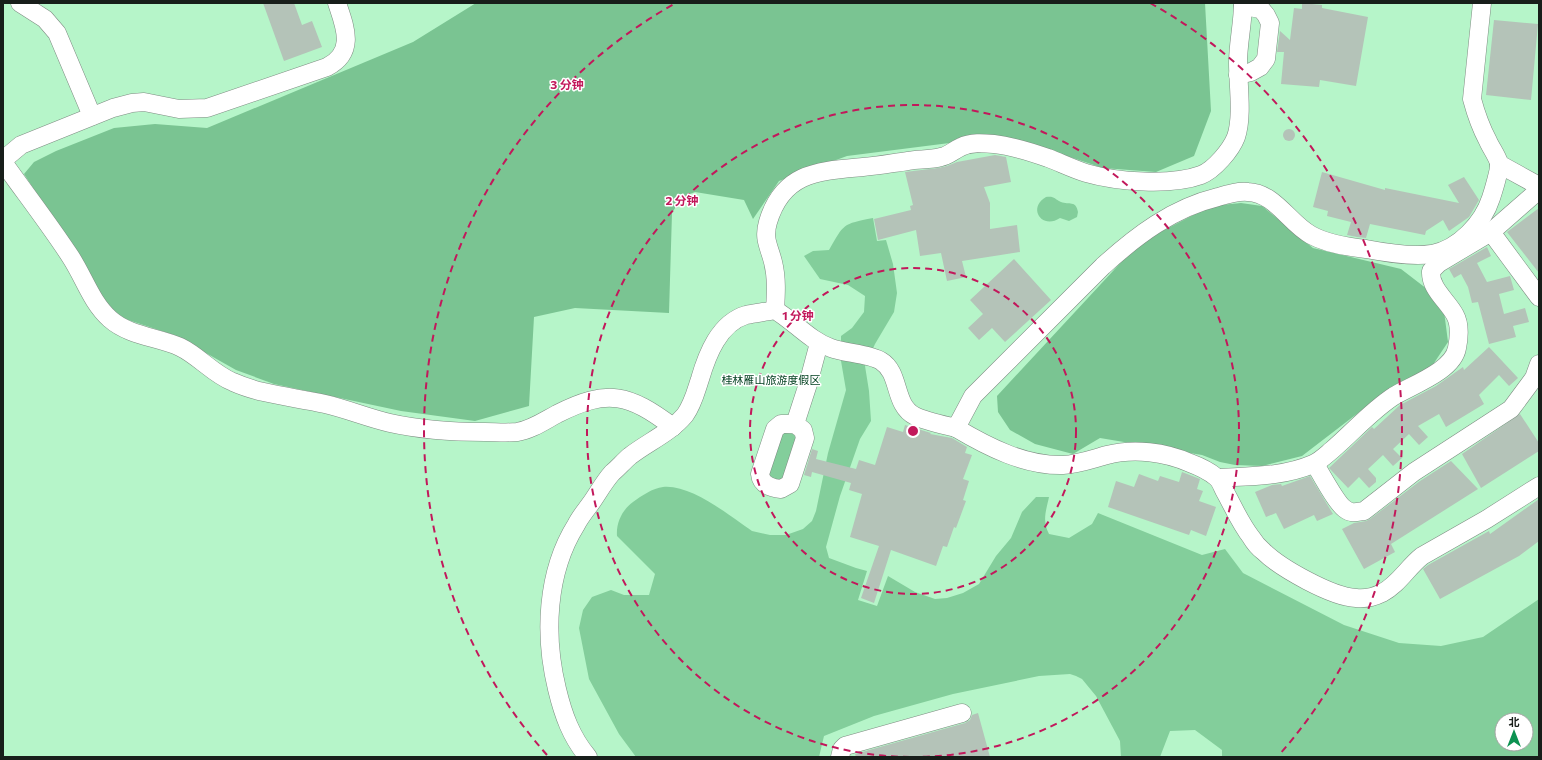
<svg xmlns="http://www.w3.org/2000/svg" width="1542" height="760" font-family="Commissioner,'Noto Sans SC',sans-serif">
  <rect width="100%" height="100%" fill="#e6f6eb"/>
  <path fill="#b6f5c9" fill-rule="evenodd" d="M 3,3 L 1539,3 L 1539,757 L 3,757 ZM 1502,720 L 1526,720 L 1526,744 L 1502,744 Z"/>
  <g fill="#7ac492">
    <path d="M 476,3 L 1205,3 L 1211,111 L 1194,156 L 1156,172 L 1103,168 L 1058,153 L 989,138 L 847,156 L 779,181 L 753,219 L 744,200 L 695,192 L 682,197 L 672,213 L 669,313 L 575,308 L 534,317 L 529,406 L 475,421 L 401,411 L 274,384 L 236,370 L 174,335 L 116,316 L 90,280 L 67,240 L 24,174 L 34,162 L 56,151 L 114,128 L 155,124 L 207,128 L 413,42 Z"/>
    <path d="M 1241,203 L 1262,206 L 1313,248 L 1401,269 L 1427,289 L 1444,311 L 1448,342 L 1432,366 L 1384,393 L 1302,456 L 1262,466 L 1235,465 L 1220,462 L 1202,455 L 1100,438 L 1073,454 L 1035,444 L 1010,430 L 998,412 L 997,396 L 1139,243 L 1211,206 Z"/>
  </g>
  <g fill="#83ce9b" fill-rule="evenodd">
    <path d="M 1046,197 C 1055,196 1054,199 1061,202 C 1069,205 1076,200 1078,212 L 1077,217 L 1069,221 L 1060,218 C 1042,230 1027,208 1046,197 Z"/>
    <path d="M 873,218 L 877,241 L 886,240 L 893,264 L 897,293 L 894,312 L 875,344 L 865,366 L 869,391 L 871,421 L 860,439 L 840,496 L 826,547 L 829,558 L 856,568 L 867,571 L 858,600 L 877,606 L 888,576 L 915,592 L 935,599 L 947,598 L 963,593 L 979,584 L 996,556 L 1011,538 L 1022,512 L 1036,497 L 1049,497 C 1046,511 1042,521 1049,534 L 1069,538 L 1092,524 L 1098,513 L 1202,555 L 1225,549 L 1243,573 L 1344,625 L 1399,643 L 1441,646 L 1483,637 L 1539,599 L 1539,757 L 1222,757 L 1222,750 L 1195,730 L 1170,731 L 1160,757 L 1121,757 L 1120,741 L 1096,696 L 1082,679 L 1076,676 L 1070,674 L 1039,676 L 953,694 L 874,716 L 824,736 L 819,757 L 636,757 L 619,734 L 589,679 L 579,628 L 583,610 L 592,597 L 611,590 L 624,595 L 649,595 L 655,574 L 617,536 C 616,523 622,510 633,502 C 641,496 653,488 663,487 C 691,484 730,516 752,531 L 770,535 L 786,535 L 803,529 L 812,521 L 816,511 L 828,453 L 846,390 L 841,361 L 841,336 L 852,328 L 864,312 L 865,296 L 848,285 L 820,279 L 804,256 L 813,251 L 829,250 C 844,224 842,224 873,218 ZM 1502,720 L 1526,720 L 1526,744 L 1502,744 Z"/>
    <path d="M 785,433 L 793,434 L 797,439 L 785,478 L 778,481 L 768,476 L 779,435 Z"/>
  </g>
  <g fill="#b4c3b8">
    <path d="M 263,3 L 294,3 L 302,25 L 312,21 L 322,47 L 284,61 Z"/>
    <path d="M 1302,3 L 1322,5 L 1322,8 L 1368,17 L 1356,86 L 1320,80 L 1319,87 L 1281,84 L 1284,52 L 1277,52 L 1280,31 L 1290,40 L 1294,8 L 1302,9 Z"/>
    <path d="M 1494,20 L 1538,24 L 1531,100 L 1486,95 Z"/>
    <circle cx="1289" cy="135" r="6"/>
    <path d="M 995,155 L 1006,157 L 1011,182 L 984,187 L 990,203 L 990,229 L 1017,225 L 1020,252 L 962,261 L 966,277 L 947,281 L 941,253 L 920,256 L 916,230 L 878,240 L 874,219 L 911,210 L 910,206 L 913,205 L 905,172 L 938,168 L 947,166 L 957,162 Z"/>
    <path d="M 1322,172 L 1385,190 L 1385,188 L 1459,203 L 1448,185 L 1464,177 L 1479,200 L 1469,217 L 1449,231 L 1443,220 L 1426,231 L 1425,235 L 1370,224 L 1366,238 L 1357,237 L 1347,235 L 1351,222 L 1327,216 L 1328,211 L 1313,207 Z"/>
    <path d="M 1539,208 L 1539,273 L 1507,232 Z"/>
    <path d="M 1487,247 L 1491,256 L 1477,263 L 1487,282 L 1510,276 L 1514,290 L 1499,294 L 1504,314 L 1525,308 L 1529,322 L 1513,326 L 1516,337 L 1489,344 L 1478,302 L 1472,303 L 1468,287 L 1461,274 L 1454,278 L 1449,269 Z"/>
    <path d="M 1014,259 L 1051,300 L 1005,342 L 992,328 L 979,340 L 968,328 L 983,314 L 970,300 Z"/>
    <path d="M 1489,347 L 1518,378 L 1509,386 L 1499,375 L 1479,395 L 1484,404 L 1446,427 L 1439,414 L 1418,426 L 1428,437 L 1419,445 L 1409,434 L 1393,449 L 1402,458 L 1393,466 L 1383,455 L 1368,469 L 1376,478 L 1376,482 L 1369,488 L 1359,477 L 1348,488 L 1330,469 L 1329,468 L 1372,427 L 1374,429 L 1400,405 L 1436,386 L 1463,367 L 1464,370 Z"/>
    <path d="M 1520,414 L 1539,443 L 1539,451 L 1481,488 L 1462,454 Z"/>
    <path d="M 905,425 L 931,433 L 930,434 L 952,438 L 967,447 L 965,453 L 972,455 L 963,479 L 969,481 L 963,500 L 966,501 L 956,528 L 954,527 L 947,547 L 943,546 L 936,566 L 891,550 L 874,603 L 861,598 L 879,546 L 850,537 L 862,494 L 849,490 L 851,483 L 812,472 L 811,477 L 804,475 L 812,449 L 818,451 L 816,459 L 856,469 L 859,460 L 875,465 L 887,427 L 903,432 Z"/>
    <path d="M 1451,461 L 1478,489 L 1391,544 L 1395,552 L 1364,569 L 1342,529 L 1354,523 L 1366,521 L 1370,519 L 1420,481 Z"/>
    <path d="M 1182,472 L 1200,479 L 1197,489 L 1203,491 L 1199,501 L 1216,507 L 1206,536 L 1191,530 L 1189,535 L 1108,507 L 1116,481 L 1134,487 L 1139,474 L 1158,481 L 1160,476 L 1179,482 Z"/>
    <path d="M 1310,476 L 1333,514 L 1317,521 L 1314,515 L 1284,529 L 1276,513 L 1266,517 L 1255,492 L 1272,485 L 1281,484 L 1282,486 Z"/>
    <path d="M 1539,499 L 1539,541 L 1519,556 L 1440,599 L 1423,569 L 1428,565 L 1489,531 L 1490,534 Z"/>
    <path d="M 978,713 L 990,757 L 856,757 L 855,754 L 965,723 L 970,720 L 972,715 Z"/>
  </g>
  <g fill="none" stroke-linecap="round" stroke-linejoin="round">
    <g stroke="#7e8c82" stroke-width="19">
      <g id="minor">
        <path d="M 20,3 L 45,19 L 57,33 L 92,116"/>
        <path d="M 1238,75 L 1251,72 L 1260,67 L 1266,59 L 1270,23 L 1266,15 L 1261,9 L 1243,6"/>
        <path d="M 3,160 L 21,145 L 113,108 L 132,103 L 144,102 L 179,109 L 207,108 L 327,67 C 356,52 345,27 337,3"/>
        <path d="M 3,162 C 25,193 49,224 70,256 C 84,277 91,302 110,319 C 129,336 158,337 180,347 C 199,356 213,374 233,382 C 262,395 295,397 325,404 C 347,409 368,418 390,423 C 421,430 453,432 485,432 C 495,432 506,433 517,432 C 531,430 544,421 557,414 C 608,388 629,394 673,427"/>
        <path d="M 1499,164 L 1539,186"/>
        <path d="M 1491,232 L 1539,297"/>
        <path d="M 775,310 C 776,294 777,278 773,262 C 769,246 763,239 768,222 C 783,172 818,171 863,167 C 878,166 893,163 908,161 C 918,159 930,160 941,157 C 948,156 954,150 961,147 C 971,142 983,143 994,144 C 1012,146 1031,152 1048,158 C 1061,163 1073,169 1086,173 C 1117,182 1171,186 1201,175 C 1214,170 1231,150 1236,137 C 1243,117 1238,84 1238,63 C 1238,43 1243,23 1243,3"/>
        <path d="M 795,424 L 803,430 L 805,438 L 790,484 L 781,489 C 771,488 761,485 760,474 L 775,429 L 781,424 L 795,424 L 808,384 L 819,343"/>
        <path d="M 956,428 C 988,447 1025,466 1063,465 C 1079,464 1092,459 1107,455 C 1134,448 1165,452 1190,463 C 1198,466 1210,472 1216,477 C 1220,480 1222,486 1224,490 C 1233,506 1240,523 1251,537 C 1254,542 1258,547 1263,551 C 1280,568 1332,597 1356,598 C 1365,599 1374,597 1382,593 C 1399,584 1407,568 1422,556 L 1487,519 L 1539,486"/>
        <path d="M 1315,464 C 1321,474 1337,504 1345,509 C 1351,514 1357,512 1364,511 L 1414,472 L 1511,409 L 1534,378 L 1539,364"/>
        <path d="M 1217,478 C 1249,476 1283,477 1313,464 C 1320,461 1326,455 1332,450 C 1353,432 1371,411 1394,396 C 1412,385 1453,371 1457,348 C 1459,338 1460,324 1455,315 C 1447,300 1430,289 1431,271 L 1439,263 L 1491,232 L 1539,190"/>
        <path d="M 588,757 C 571,737 563,714 557,689 C 544,636 546,573 576,525 C 580,517 586,510 591,503 C 598,493 604,482 612,473 C 618,468 624,461 630,456 C 648,442 670,433 685,415 C 693,404 696,391 700,379 C 707,355 719,323 746,315 C 755,313 766,312 775,310 C 795,322 809,340 831,348 C 844,353 870,354 881,361 C 901,373 893,405 915,416 C 925,421 944,425 956,428 L 973,396 L 1103,266 C 1137,235 1173,208 1218,197 C 1228,194 1238,191 1248,192 C 1275,193 1289,223 1311,235 C 1327,244 1348,247 1366,249 C 1387,253 1411,257 1432,254 C 1459,249 1483,223 1491,198 C 1493,192 1500,169 1499,163 C 1497,156 1491,148 1488,141 C 1481,128 1476,114 1472,99 L 1482,3"/>
        <path d="M 840,757 L 842,749 L 845,746 L 962,713"/>
      </g>
    </g>
    <use href="#minor" stroke="#fff" stroke-width="18"/>
  </g>
  <g fill="none" stroke="#c2185b" stroke-width="2" stroke-dasharray="7 5">
    <circle cx="913" cy="431" r="163"/>
    <path d="M910 757A326 326 0 1 1 916 757"/>
    <path d="M547 755A489 489 0 0 1 676 3M1150 3A489 489 0 0 1 1279 755"/>
  </g>
  <g text-anchor="middle" stroke-width="3" stroke-linejoin="round" paint-order="stroke">
    <g font-size="11" fill="#024020" stroke="#fff">
      <text x="771" y="384">桂林雁山旅游度假区</text>
    </g>
  </g>
  <circle cx="913" cy="431" r="6" fill="#c2185b" stroke="#fff" stroke-width="2"/>
  <g font-size="12" text-anchor="middle" font-weight="bold" fill="#c2185b" stroke="#fff" stroke-width="3" stroke-linejoin="round" paint-order="stroke">
    <text x="567" y="89">3 分钟</text>
    <text x="682" y="205">2 分钟</text>
    <text x="798" y="320">1 分钟</text>
  </g>
  <rect width="1542" height="760" fill="none" stroke="#181e1a" stroke-width="8"/>
  <g transform="translate(1514 732)"><circle r="19" fill="#ffffff" stroke="#a3a5a3"/>
  <path d="M0-3L7 15L0 10L-7 15Z" fill="#0c9251"/>
  <text y="-6" font-size="11" font-weight="bold" text-anchor="middle" fill="#181e1a">北</text>
  </g>
</svg>
